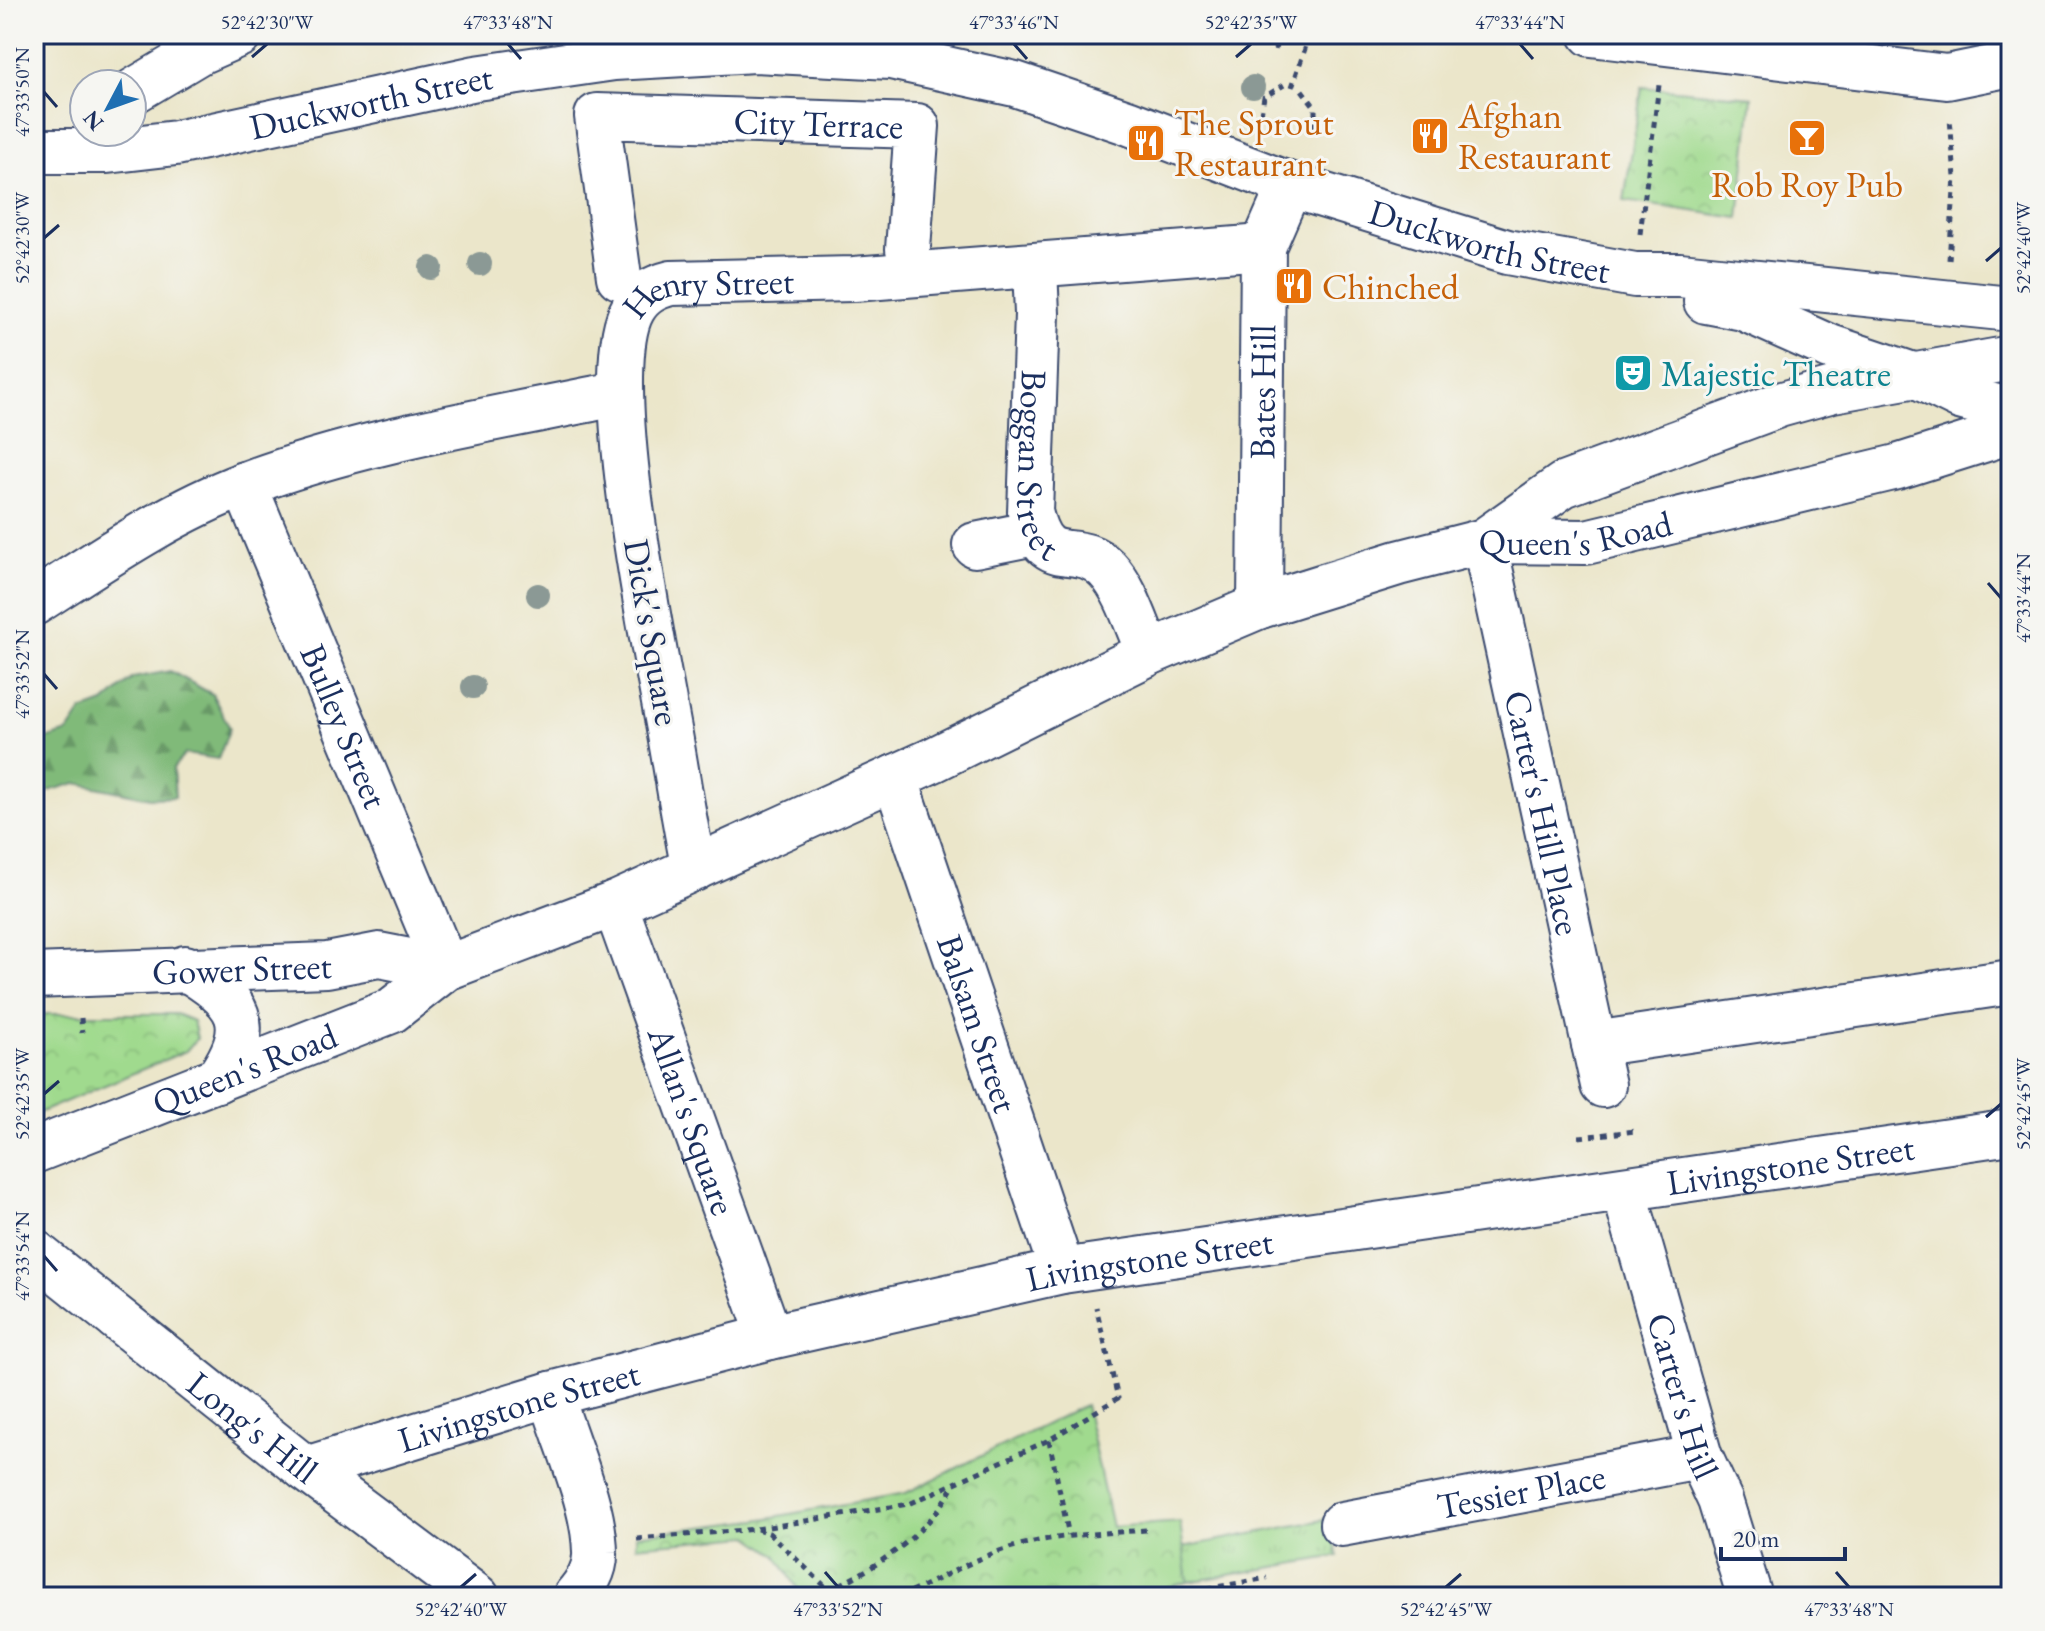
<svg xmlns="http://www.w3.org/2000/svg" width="2045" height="1631" font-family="'EB Garamond',serif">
  <defs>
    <pattern id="grass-tufts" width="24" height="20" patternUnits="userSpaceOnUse" patternTransform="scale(2)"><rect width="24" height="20" fill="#a0da8e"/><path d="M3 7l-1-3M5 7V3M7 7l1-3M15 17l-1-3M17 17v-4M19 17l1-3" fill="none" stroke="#89bb7d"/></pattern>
    <pattern id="forest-firs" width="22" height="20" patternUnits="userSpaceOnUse" patternTransform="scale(2)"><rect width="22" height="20" fill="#80ba79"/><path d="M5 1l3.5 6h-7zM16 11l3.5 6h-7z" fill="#689866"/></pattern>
    <pattern id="park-crowns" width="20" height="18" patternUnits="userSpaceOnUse" patternTransform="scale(2)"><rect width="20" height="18" fill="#a0da8e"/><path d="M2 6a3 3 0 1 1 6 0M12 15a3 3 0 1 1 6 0" fill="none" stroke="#89bb7d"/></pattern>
  </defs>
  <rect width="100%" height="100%" fill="#f6f6f2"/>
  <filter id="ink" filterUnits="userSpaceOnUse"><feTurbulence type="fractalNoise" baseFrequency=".0125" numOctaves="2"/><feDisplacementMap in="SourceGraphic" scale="16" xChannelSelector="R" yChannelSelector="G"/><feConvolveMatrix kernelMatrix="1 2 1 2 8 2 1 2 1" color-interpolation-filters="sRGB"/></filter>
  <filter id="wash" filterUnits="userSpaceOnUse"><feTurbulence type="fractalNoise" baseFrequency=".006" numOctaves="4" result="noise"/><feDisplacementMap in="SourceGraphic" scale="32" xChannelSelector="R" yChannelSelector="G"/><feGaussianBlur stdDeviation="1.8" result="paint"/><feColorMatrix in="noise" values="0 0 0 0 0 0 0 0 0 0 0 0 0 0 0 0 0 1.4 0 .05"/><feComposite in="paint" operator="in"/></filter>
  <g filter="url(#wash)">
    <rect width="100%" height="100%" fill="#ebe6ca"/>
    <path fill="url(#grass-tufts)" stroke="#5e8476" stroke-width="2" d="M 1329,1519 L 1338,1556 L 1188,1582 L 1183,1547 Z"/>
    <path fill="url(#forest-firs)" stroke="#4e746c" stroke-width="2" d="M 170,671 L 212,694 L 230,728 L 218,759 L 185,754 L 173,768 L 175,797 L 150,798 L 76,783 L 42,793 L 34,787 L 34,743 L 68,732 L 82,711 L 104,703 L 133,678 Z"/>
    <g fill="url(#park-crowns)" stroke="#5e8476" stroke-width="2">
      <path d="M 1642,87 L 1752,97 L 1739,218 L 1624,201 Z"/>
      <path d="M 34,1014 L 176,1014 L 193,1021 L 197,1038 L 186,1051 L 34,1115 Z"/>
      <path d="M 1085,1405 L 1112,1527 L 1180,1522 L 1188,1582 L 1130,1597 L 803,1597 L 776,1555 L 749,1536 L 636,1546 L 636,1535 L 757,1520 L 906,1493 Z"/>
    </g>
  </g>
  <g filter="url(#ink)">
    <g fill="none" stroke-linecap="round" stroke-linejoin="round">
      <g stroke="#3a4a6e" stroke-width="48">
        <g id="minor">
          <path d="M 1591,34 L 1947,77 L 2011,64"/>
          <path d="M 132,92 L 199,52 L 240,34"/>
          <path id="s1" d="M 34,151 L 107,151 L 176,143 L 476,78 L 614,58 L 755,50 L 891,57 L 1015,84 L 1127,122 L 1290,185 L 1507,252 L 1635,275 L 1680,275 L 2011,309"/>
          <path id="s2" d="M 1035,267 L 1037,314 L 1030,512 C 1046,576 1074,536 1107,569 C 1127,590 1137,627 1149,653"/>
          <path id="s3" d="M 619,277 L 597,116 L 917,126 L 908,249"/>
          <path d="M 1706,301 L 1743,308 L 1830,347 L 1919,377 L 1960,397 L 2011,411"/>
          <path id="s4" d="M 244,484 L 446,968"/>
          <path id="s5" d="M 1484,541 L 1603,1085"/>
          <path d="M 975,545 L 1035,533"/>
          <path d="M 34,603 C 101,560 170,512 245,484 C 366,439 496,419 621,393"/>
          <path id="s6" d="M 1260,606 L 1263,247 L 1290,185"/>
          <path id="s7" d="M 895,777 L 1062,1271"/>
          <path id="s8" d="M 694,869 C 683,817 676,765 666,713 C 652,635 597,371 633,309 C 642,293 655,287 671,283 L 854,279 L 1263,247"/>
          <path id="s9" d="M 615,904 L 770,1337"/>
          <path d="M 1594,1044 L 2011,982"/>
          <path id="s10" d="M 1624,1190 L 1700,1457 L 1720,1500 L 1750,1597"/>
          <path id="s11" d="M 34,1252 L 306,1469 L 477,1597"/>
          <path d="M 551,1394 C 565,1442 594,1502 595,1552 C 596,1570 586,1584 575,1597"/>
          <path id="s12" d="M 306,1469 L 551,1394 L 770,1337 L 1062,1271 L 2011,1132"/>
          <path id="s13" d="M 1342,1524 L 1700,1457"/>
        </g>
      </g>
      <g stroke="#3a4a6e" stroke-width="48">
        <g id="major">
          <path d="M 1484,541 L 1563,485 L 1779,405 L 1833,390 L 2011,358"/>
          <path d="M 185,968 C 241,1001 256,1024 217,1080"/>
          <path id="s14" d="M 34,976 L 327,965 L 379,955 L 446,968"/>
          <path id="s15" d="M 34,1151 L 391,1011 L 446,968 L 615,904 L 933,760 L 1149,653 L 1260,606 L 1398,563 L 1484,541 L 1586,542 L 1897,467 L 2011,431"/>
        </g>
      </g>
      <g stroke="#3a4a6e" stroke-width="5" stroke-dasharray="6 6" stroke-linecap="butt">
        <path d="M 1332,42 L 1334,34"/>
        <path d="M 1275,50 L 1278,34"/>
        <path d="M 1292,87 L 1310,34"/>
        <path d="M 1302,90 L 1315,107 L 1315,133"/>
        <path d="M 1261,114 L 1264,97 L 1284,85"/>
        <path d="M 1640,234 L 1659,85"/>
        <path d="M 1949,260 L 1955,177 L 1950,119"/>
        <path d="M 81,1018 L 82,1033"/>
        <path d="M 1579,1137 L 1636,1131"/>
        <path d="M 1049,1440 L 1069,1536"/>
        <path d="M 757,1529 L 909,1504 L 1049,1440 L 1118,1398 L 1096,1307"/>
        <path d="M 637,1539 L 757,1529 L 769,1533 L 829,1590 L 828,1597"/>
        <path d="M 829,1590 C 876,1568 930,1533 954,1485"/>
        <path d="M 900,1597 C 930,1584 959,1567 989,1555 C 1039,1535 1095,1534 1147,1530"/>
        <path d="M 1160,1597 L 1267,1578"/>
      </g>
      <use href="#minor" stroke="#fff" stroke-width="44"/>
      <use href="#major" stroke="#fff" stroke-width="44"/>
    </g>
    <g fill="#8b9995">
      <circle cx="1253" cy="87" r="12"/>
      <circle cx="480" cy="264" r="12"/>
      <circle cx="431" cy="268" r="12"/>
      <circle cx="538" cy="595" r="12"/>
      <circle cx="473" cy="687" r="12"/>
    </g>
  </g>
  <path fill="none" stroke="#1b2f5e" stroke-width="3" d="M 508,44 L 521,59M 1014,44 L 1027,59M 1520,44 L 1533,59M 252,57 L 267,44M 1236,57 L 1251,44M 44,92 L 57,107M 44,238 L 59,225M 1986,261 L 2001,248M 1988,583 L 2001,598M 44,674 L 57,689M 44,1094 L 59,1081M 1986,1117 L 2001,1104M 44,1256 L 57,1271M 825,1572 L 838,1587M 1836,1572 L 1849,1587M 461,1587 L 476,1574M 1446,1587 L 1461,1574"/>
  <defs>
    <g id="restaurant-square" transform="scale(2)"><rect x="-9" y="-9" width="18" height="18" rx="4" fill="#e8710a" stroke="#f6f6f2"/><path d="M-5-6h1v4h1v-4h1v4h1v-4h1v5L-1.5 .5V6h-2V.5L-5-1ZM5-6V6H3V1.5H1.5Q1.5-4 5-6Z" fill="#fff"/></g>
    <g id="bar-square" transform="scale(2)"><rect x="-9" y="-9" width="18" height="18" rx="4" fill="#e8710a" stroke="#f6f6f2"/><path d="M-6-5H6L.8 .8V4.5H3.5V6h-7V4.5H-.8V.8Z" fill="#fff"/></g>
    <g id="theatre-square" transform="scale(2)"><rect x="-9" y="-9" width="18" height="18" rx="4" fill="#0f9aa8" stroke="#f6f6f2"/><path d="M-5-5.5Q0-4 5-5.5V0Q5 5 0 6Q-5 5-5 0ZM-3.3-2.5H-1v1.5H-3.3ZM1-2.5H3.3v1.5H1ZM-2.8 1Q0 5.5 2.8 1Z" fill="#fff"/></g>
  </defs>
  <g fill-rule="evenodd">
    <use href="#restaurant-square" x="1430" y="136"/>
    <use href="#bar-square" x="1807" y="138"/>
    <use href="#restaurant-square" x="1146" y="143"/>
    <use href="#restaurant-square" x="1294" y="286"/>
    <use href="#theatre-square" x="1633" y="373"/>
  </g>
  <g text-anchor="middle" stroke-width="6" stroke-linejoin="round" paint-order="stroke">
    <g font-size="36" fill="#1b2f5e" stroke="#f6f6f2">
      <text dy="13" stroke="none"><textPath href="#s1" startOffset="342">Duckworth Street</textPath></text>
      <text dy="13" stroke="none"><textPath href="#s3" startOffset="384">City Terrace</textPath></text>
      <text dy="13" stroke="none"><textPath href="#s1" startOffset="1494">Duckworth Street</textPath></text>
      <text dy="13" stroke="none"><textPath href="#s8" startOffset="650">Henry Street</textPath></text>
      <text dy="13" stroke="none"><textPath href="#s6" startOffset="214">Bates Hill</textPath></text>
      <text dy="13" stroke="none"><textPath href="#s2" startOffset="198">Boggan Street</textPath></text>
      <text dy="13" stroke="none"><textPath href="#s15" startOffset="1670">Queen's Road</textPath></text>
      <text transform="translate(653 632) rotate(80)" y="13">Dick's Square</text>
      <text dy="13" stroke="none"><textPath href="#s4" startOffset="262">Bulley Street</textPath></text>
      <text dy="13" stroke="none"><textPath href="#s5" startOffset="278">Carter's Hill Place</textPath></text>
      <text dy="13" stroke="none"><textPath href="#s14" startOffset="208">Gower Street</textPath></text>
      <text dy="13" stroke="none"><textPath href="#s7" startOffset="260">Balsam Street</textPath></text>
      <text dy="13" stroke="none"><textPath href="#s15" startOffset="226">Queen's Road</textPath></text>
      <text dy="13" stroke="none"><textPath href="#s9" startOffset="230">Allan's Square</textPath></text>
      <text dy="13" stroke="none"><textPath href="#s12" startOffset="1518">Livingstone Street</textPath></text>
      <text dy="13" stroke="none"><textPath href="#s12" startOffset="870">Livingstone Street</textPath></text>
      <text dy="13" stroke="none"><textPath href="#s10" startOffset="214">Carter's Hill</textPath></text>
      <text dy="13" stroke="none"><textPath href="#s12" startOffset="222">Livingstone Street</textPath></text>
      <text dy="13" stroke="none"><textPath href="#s11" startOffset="280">Long's Hill</textPath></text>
      <text dy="13" stroke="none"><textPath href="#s13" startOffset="182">Tessier Place</textPath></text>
    </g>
    <g font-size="36" fill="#c56008" stroke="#f6f6f2" text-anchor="start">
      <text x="1458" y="128">Afghan<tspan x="1458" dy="41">Restaurant</tspan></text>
      <text x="1174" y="135">The Sprout<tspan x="1174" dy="41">Restaurant</tspan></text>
      <text x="1807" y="197" text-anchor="middle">Rob Roy Pub</text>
      <text x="1322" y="299">Chinched</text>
    </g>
    <g font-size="36" fill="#0d838f" stroke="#f6f6f2" text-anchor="start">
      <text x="1661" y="386">Majestic Theatre</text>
    </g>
  </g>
  <rect width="2045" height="1631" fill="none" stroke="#f6f6f2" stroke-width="88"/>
  <g transform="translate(108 108) rotate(229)"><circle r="38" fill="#f6f6f2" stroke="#9ea6b7" stroke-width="2"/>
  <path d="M0-6L14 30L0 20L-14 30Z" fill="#1f6fb2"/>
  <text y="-12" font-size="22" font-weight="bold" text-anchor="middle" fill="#1b2f5e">N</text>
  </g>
  <path d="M1721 1547v12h124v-12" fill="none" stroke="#1b2f5e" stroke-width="4"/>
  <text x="1733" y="1547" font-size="24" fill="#1b2f5e" stroke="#f6f6f2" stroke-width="6" paint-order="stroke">20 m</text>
  <rect x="44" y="44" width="1957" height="1543" fill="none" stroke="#1b2f5e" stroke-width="3"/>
  <g font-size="20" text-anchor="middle" fill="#1b2f5e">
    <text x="267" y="29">52°42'30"W</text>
    <text x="508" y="29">47°33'48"N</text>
    <text x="1014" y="29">47°33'46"N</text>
    <text x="1251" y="29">52°42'35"W</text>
    <text x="1520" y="29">47°33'44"N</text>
    <text transform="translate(22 92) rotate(-90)" y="7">47°33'50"N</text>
    <text transform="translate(22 238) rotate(-90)" y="7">52°42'30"W</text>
    <text transform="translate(2023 248) rotate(-90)" y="7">52°42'40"W</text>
    <text transform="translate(2023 598) rotate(-90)" y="7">47°33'44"N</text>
    <text transform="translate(22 674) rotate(-90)" y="7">47°33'52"N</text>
    <text transform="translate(22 1094) rotate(-90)" y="7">52°42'35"W</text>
    <text transform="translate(2023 1104) rotate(-90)" y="7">52°42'45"W</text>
    <text transform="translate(22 1256) rotate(-90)" y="7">47°33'54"N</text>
    <text x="461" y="1616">52°42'40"W</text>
    <text x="838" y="1616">47°33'52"N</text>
    <text x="1446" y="1616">52°42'45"W</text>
    <text x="1849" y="1616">47°33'48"N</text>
  </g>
</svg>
